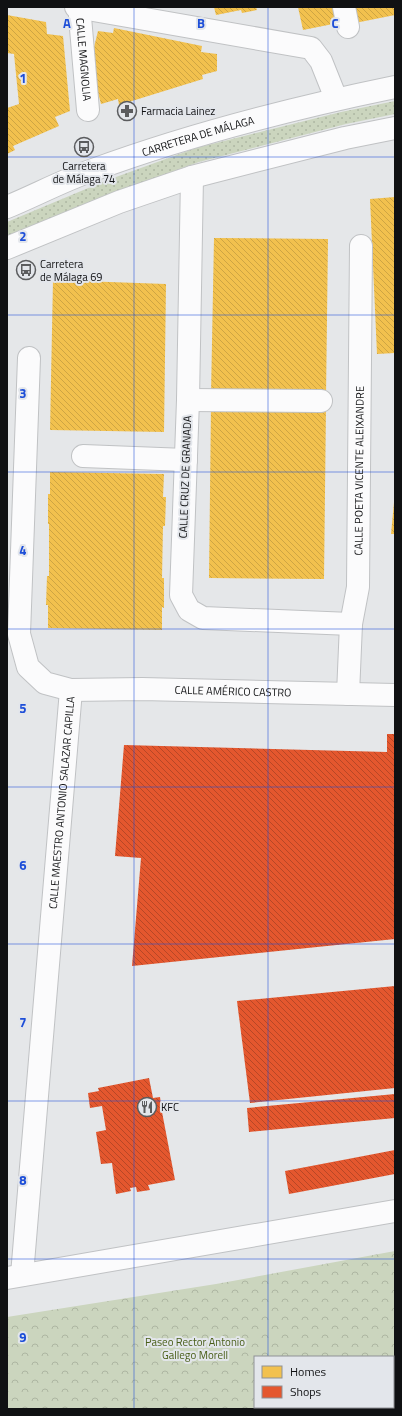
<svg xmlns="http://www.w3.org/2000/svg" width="402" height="1416" font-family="'Titillium Web',sans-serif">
  <defs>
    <pattern id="park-crowns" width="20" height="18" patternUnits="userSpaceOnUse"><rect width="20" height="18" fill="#cbd5be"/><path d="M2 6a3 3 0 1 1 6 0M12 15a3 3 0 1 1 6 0" fill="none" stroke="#adb6a2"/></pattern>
    <pattern id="garden-dots" width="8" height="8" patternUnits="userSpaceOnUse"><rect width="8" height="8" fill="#cbd5be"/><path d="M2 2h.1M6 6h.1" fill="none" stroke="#adb6a2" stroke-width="1.8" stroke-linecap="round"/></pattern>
    <pattern id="homes-back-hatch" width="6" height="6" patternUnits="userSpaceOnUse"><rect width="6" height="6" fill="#f2c14e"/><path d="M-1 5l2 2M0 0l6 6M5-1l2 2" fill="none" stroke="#cea543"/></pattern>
    <pattern id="shops-back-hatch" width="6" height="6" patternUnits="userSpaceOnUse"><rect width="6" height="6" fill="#e4572e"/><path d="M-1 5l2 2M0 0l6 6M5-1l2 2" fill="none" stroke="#b74726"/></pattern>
  </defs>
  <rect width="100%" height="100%" fill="#e5e7e9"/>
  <path fill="url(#park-crowns)" d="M 395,1251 L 395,1404 L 393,1404 L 393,1357 L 255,1357 L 255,1407 L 378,1407 L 367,1409 L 7,1409 L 7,1317 L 216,1284 Z"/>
  <path fill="url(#garden-dots)" d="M 395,101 L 395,114 L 346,124 L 199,162 L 111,194 L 7,237 L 7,222 L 105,181 L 196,148 L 341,112 Z"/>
  <g fill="url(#homes-back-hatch)">
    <path d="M 214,7 L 256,7 L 257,10 L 242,13 L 241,10 L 216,15 Z"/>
    <path d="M 298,7 L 335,7 L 338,23 L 303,30 Z"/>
    <path d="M 352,7 L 395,7 L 395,15 L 355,23 Z"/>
    <path d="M 7,15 L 46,22 L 47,34 L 63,36 L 70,111 L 55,117 L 59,126 L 13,146 L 15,150 L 7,154 L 7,108 L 19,104 L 14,54 L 7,53 Z"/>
    <path d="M 114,28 L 202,46 L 201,52 L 217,54 L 217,71 L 202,75 L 203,79 L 119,105 L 118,99 L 101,104 L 95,81 L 92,55 L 98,31 L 113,33 Z"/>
    <path d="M 395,197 L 395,353 L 377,354 L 370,199 Z"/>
    <path d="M 214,238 L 328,239 L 326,397 L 211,395 Z"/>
    <path d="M 53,280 L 166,284 L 164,432 L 50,430 Z"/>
    <path d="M 211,404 L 326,406 L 324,579 L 209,578 Z"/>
    <path d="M 50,472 L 164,474 L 163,497 L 166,497 L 165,526 L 163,526 L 162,578 L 164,578 L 164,608 L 162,607 L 162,630 L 48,628 L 48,605 L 46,605 L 47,576 L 49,576 L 49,524 L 48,524 L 48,494 L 50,494 Z"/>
    <path d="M 394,502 L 395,502 L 395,534 L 391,534 Z"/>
  </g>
  <g fill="url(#shops-back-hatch)">
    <path d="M 387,734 L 395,734 L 395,939 L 132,966 L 141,858 L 115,856 L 124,745 L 387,752 Z"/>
    <path d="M 395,986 L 395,1088 L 250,1103 L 237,1001 Z"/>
    <path d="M 149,1078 L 153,1098 L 160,1097 L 161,1104 L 165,1103 L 166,1111 L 162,1112 L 175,1180 L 148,1185 L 150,1190 L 137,1192 L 136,1187 L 130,1188 L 131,1191 L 116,1194 L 112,1163 L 101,1164 L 96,1132 L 106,1130 L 102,1106 L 90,1108 L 88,1093 L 99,1091 L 98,1088 Z"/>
    <path d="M 395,1094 L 395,1118 L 249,1132 L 247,1108 Z"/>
    <path d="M 395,1150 L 395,1174 L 289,1194 L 285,1171 Z"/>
  </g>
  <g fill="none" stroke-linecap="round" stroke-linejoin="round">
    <g stroke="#c0c2c4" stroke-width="24">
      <g id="minor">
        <path d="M 76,7 L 311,48 L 321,61 L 333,91 L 335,99"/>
        <path d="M 344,7 L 348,27"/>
        <path id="s1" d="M 83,8 L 80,17 L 88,110"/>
        <path d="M 192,177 L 188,400 L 181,595 L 189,610 L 203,618 L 351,624"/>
        <path d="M 188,400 L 321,401"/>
        <path d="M 83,456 L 186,460"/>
        <path id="s2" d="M 71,690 L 142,689 L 395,695"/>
        <path id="s3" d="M 348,694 L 351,624 L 358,587 L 361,246"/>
        <path id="s4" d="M 22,1275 L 71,690 L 45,683 L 28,667 L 19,634 L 29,358"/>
      </g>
    </g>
    <g stroke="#c0c2c4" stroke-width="24">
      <g id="major">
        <path id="s5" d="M 7,207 C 36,195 64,180 93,170 C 191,134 293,108 395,87"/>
        <path d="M 7,248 L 119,202 L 192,177 L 345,138 L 395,128"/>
        <path d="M 7,1278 L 395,1211"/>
      </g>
    </g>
    <use href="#minor" stroke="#fbfbfc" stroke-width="22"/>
    <use href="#major" stroke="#fbfbfc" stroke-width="22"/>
  </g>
  <path fill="none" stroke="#1d4ed8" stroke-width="1" stroke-opacity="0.55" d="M 134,7 L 134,1409M 268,7 L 268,1357M 7,157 L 395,157M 7,315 L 395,315M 7,472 L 395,472M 7,629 L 395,629M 7,787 L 395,787M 7,944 L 395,944M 7,1101 L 395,1101M 7,1259 L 395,1259M 268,1407 L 268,1409"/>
  <defs>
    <g id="pharmacy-ring" transform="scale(1)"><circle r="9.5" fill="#e3e6eb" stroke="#5b5c5e" stroke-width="1.5"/><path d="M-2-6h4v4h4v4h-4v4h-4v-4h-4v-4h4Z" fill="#5b5c5e"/></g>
    <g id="bus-ring" transform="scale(1)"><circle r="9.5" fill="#e3e6eb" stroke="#5b5c5e" stroke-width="1.5"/><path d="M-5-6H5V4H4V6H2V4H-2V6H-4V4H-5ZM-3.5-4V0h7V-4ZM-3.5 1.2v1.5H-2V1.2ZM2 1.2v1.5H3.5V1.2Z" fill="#5b5c5e"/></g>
    <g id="restaurant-ring" transform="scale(1)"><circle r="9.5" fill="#e3e6eb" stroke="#5b5c5e" stroke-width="1.5"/><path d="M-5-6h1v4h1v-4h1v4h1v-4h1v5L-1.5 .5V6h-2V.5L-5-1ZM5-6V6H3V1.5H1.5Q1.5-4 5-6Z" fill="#5b5c5e"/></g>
  </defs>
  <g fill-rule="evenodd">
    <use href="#pharmacy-ring" x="127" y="111"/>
    <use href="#bus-ring" x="84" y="147"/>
    <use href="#bus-ring" x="26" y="270"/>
    <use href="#restaurant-ring" x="147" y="1107"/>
  </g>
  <g text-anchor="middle" stroke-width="4" stroke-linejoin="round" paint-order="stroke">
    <g font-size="11" fill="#101113" stroke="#e3e6eb">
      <text dy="4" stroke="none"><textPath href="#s1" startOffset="52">CALLE MAGNOLIA</textPath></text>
      <text dy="4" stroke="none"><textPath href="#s5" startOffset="204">CARRETERA DE MÁLAGA</textPath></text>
      <text dy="4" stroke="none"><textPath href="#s3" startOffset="224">CALLE POETA VICENTE ALEIXANDRE</textPath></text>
      <text transform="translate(185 477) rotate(-88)" y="4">CALLE CRUZ DE GRANADA</text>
      <text dy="4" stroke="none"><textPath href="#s2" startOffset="162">CALLE AMÉRICO CASTRO</textPath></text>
      <text dy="4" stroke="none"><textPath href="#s4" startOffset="474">CALLE MAESTRO ANTONIO SALAZAR CAPILLA</textPath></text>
    </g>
    <g font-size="11" fill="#101113" stroke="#e3e6eb" text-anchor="start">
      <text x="141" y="115">Farmacia Lainez</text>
      <text x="84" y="170" text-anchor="middle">Carretera<tspan x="84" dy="13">de Málaga 74</tspan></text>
      <text x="40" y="268">Carretera<tspan x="40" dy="13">de Málaga 69</tspan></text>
      <text x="161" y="1111">KFC</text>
    </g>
    <g font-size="11" fill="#495e18" stroke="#e3e6eb">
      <text x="195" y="1346">Paseo Rector Antonio<tspan x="195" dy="13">Gallego Morell</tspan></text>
    </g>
  </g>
  <g font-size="13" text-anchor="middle" font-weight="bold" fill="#1d4ed8" stroke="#e3e6eb" stroke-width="4" stroke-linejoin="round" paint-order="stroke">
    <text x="67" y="28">A</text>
    <text x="201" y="28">B</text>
    <text x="335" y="28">C</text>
    <text x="23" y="83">1</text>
    <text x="23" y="241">2</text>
    <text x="23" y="398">3</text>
    <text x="23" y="555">4</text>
    <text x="23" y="713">5</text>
    <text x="23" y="870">6</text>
    <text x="23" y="1027">7</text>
    <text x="23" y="1185">8</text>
    <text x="23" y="1342">9</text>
  </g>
  <rect width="402" height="1416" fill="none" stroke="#101113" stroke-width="16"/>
  <rect x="254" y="1356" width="140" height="52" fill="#e3e6eb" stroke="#8f9195"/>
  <rect x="262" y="1366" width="20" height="12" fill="#f2c14e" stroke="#8f9195"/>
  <text x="290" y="1376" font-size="12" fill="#101113">Homes</text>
  <rect x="262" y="1386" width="20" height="12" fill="#e4572e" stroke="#8f9195"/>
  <text x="290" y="1396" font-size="12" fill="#101113">Shops</text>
</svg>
